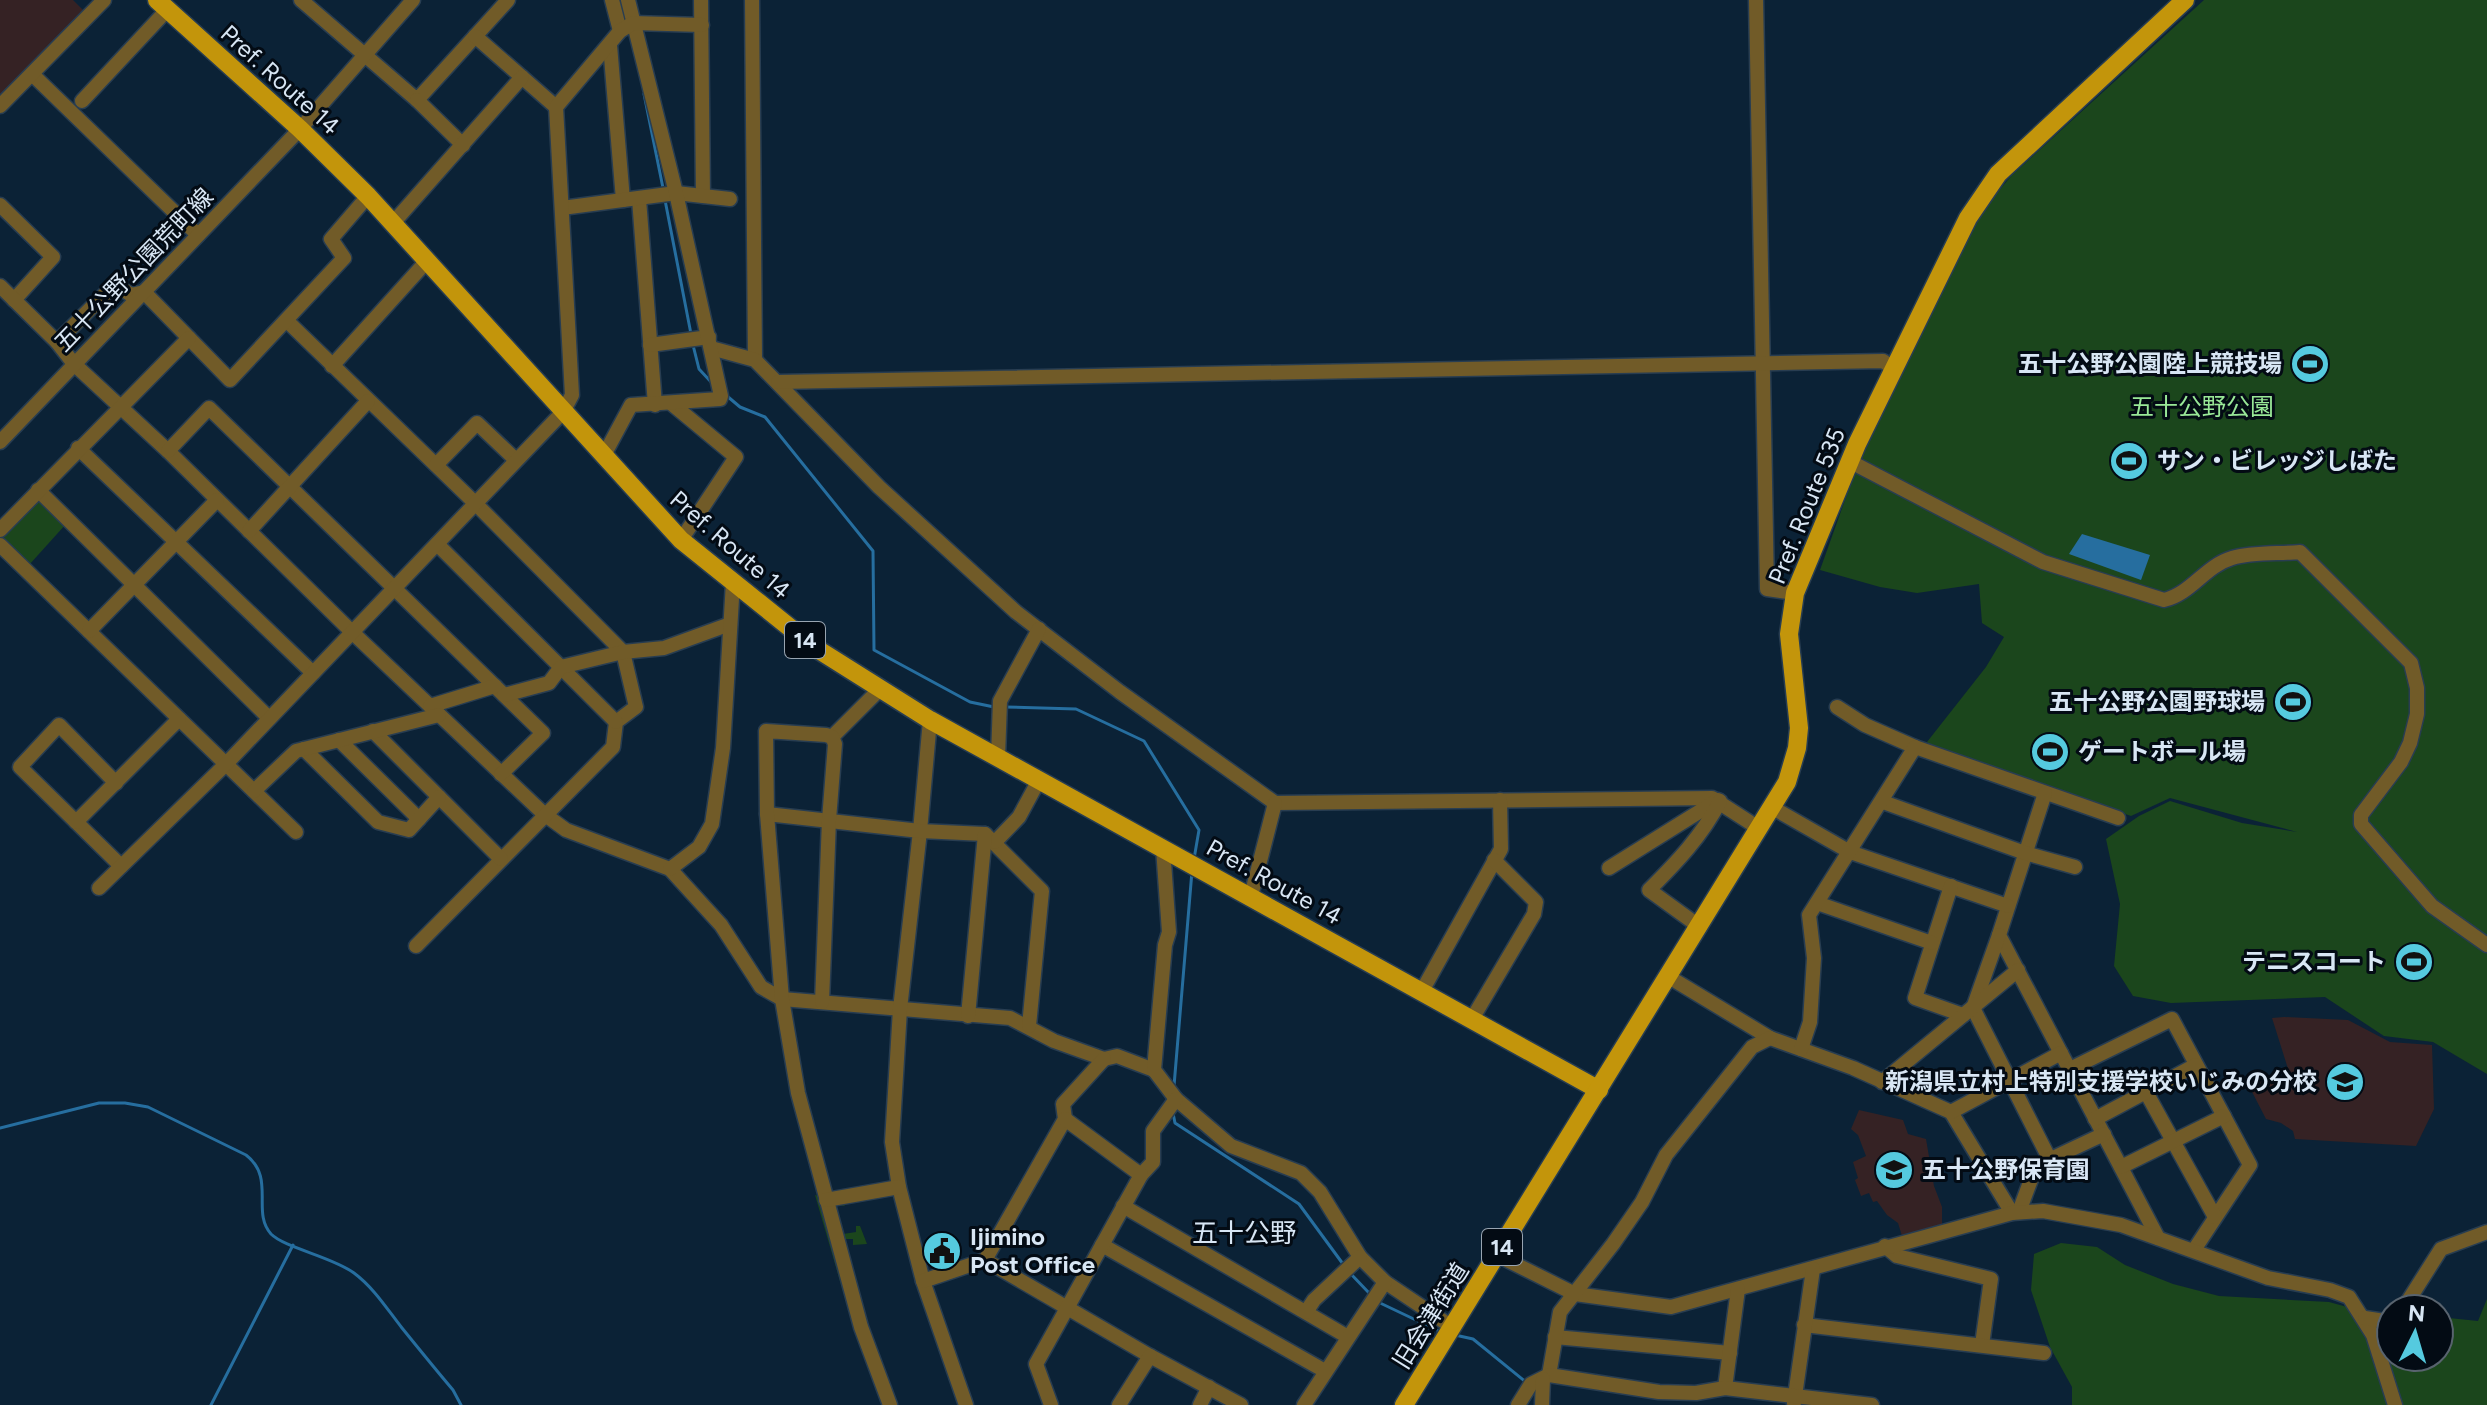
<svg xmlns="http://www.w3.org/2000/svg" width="2487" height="1405" font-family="Figtree,'Noto Sans JP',sans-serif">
  <rect width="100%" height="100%" fill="#0b2236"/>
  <g fill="#352224">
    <path d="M 0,0 L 73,0 L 84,11 L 0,97 Z"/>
    <path d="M 2284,1017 L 2348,1020 L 2390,1042 L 2432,1045 L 2434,1109 L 2416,1146 L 2295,1139 L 2293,1131 L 2281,1123 L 2266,1119 L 2249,1086 L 2266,1078 L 2290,1075 L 2272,1018 Z"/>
    <path d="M 1859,1110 L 1903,1120 L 1908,1134 L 1926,1139 L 1934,1186 L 1942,1207 L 1942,1224 L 1902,1236 L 1898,1223 L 1887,1215 L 1877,1201 L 1873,1202 L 1869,1193 L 1861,1196 L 1855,1180 L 1858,1178 L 1853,1162 L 1866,1156 L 1858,1135 L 1851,1129 Z"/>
  </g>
  <g fill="#1b461c">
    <path d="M 2204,0 L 2487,0 L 2487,1074 L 2433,1042 L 2384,1036 L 2325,997 L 2171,1003 L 2133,996 L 2114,966 L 2120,904 L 2106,839 L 2139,816 L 2170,801 L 2242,823 L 2297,832 L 2170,798 L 2131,816 L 1930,746 L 1927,742 L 1986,667 L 2004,637 L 1982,623 L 1979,584 L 1917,593 L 1880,587 L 1820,570 L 1866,441 L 1985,207 L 2012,175 Z"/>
    <path d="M 36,498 L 66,524 L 29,565 L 0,537 Z"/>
    <path d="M 815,1195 L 818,1196 L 853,1323 L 882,1405 L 853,1326 Z"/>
    <path d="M 855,1197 L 857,1199 L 849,1201 L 844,1206 L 836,1204 L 834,1208 L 843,1234 L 856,1232 L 856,1226 L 860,1226 L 867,1244 L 853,1245 L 853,1239 L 840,1239 C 835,1230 833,1218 831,1208 L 835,1202 Z"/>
    <path d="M 2061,1243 L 2097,1247 L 2125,1265 L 2173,1284 L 2219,1296 L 2329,1302 L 2369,1313 L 2391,1314 L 2391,1357 L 2439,1357 L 2439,1317 L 2478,1321 L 2487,1299 L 2487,1405 L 2072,1405 L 2072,1387 L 2050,1347 L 2031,1290 L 2034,1254 Z"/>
  </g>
  <path fill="#266e9f" d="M 2082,534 L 2150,555 L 2141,580 L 2069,554 Z"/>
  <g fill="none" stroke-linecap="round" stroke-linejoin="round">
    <g stroke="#266e9f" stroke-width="3">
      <path d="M 644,94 L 663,188"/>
      <path d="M 665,200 L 691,334"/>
      <path d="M 693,345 L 699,369 L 712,383"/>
      <path d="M 727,396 L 740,407 L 765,417 L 873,551 L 874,650 L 970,702 L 994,707"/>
      <path d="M 1005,707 L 1076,709 L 1144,741 L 1199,830 L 1194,859"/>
      <path d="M 1174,1086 L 1192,871"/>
      <path d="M 1173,1113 L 1175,1123 L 1299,1204 L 1343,1264"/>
      <path d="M 0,1128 L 99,1103 L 125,1103 L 148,1107 L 246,1155 C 276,1178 251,1212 271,1234 C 285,1248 333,1257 354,1273 C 374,1288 387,1309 402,1328 C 419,1349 436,1370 453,1390 L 461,1405"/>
      <path d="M 1350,1273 L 1370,1294"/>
      <path d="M 1378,1302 L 1439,1331"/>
      <path d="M 1455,1335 L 1473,1339 L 1527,1383"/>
      <path d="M 211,1405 L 293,1245"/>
    </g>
    <g stroke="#283d51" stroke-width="17">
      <g id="minor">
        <path d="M 301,0 L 417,100 L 508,0"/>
        <path d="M 612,0 L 620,31"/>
        <path d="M 701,0 L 703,196"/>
        <path d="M 752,0 L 755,360"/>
        <path d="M 1756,0 L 1767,589 L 1795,593"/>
        <path d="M 475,36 L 556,107"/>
        <path d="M 610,45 L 623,200"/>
        <path d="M 32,74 L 198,235"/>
        <path d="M 417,100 L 463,145"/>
        <path d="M 82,101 L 167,10"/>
        <path d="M 0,106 L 104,0"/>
        <path d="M 639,199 L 655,405"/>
        <path d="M 0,205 L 53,257 L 14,300"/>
        <path d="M 562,208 L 676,193 L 730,199"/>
        <path d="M 393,223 L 522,77"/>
        <path d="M 0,286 L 57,342 L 74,364 L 168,451 L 353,633 L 544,814 L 566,830 L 670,869 L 721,925 L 761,987 L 782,999 L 1010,1018 L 1054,1041 L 1104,1059 L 1117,1056 L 1154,1070"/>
        <path d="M 287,321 L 475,503 L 623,652 L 636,707 L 616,722 L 613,747 L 416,946"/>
        <path d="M 57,342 L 115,284 L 131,295 L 144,292 L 230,380 L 344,258 L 331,239 L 368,196"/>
        <path d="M 650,345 L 709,337"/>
        <path d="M 711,348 L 755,360 L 879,487 L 1016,612 L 1120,692 L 1275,803 L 1712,798 L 1760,829"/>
        <path d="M 332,366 L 426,262"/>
        <path d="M 778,382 L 1883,361 L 1893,368"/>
        <path d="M 672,404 L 736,457 L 681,540"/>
        <path d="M 0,442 L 300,129 L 413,0"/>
        <path d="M 78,448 L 313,673"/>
        <path d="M 168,451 L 209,408 L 543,733 L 501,774"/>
        <path d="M 603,457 L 631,405 L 720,399 L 721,396 L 676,193 L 628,0"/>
        <path d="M 1851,462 L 2043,562 L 2164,600 C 2191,594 2205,566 2232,558 C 2252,552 2279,554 2300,552 L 2411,663 L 2417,688 L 2417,714 L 2410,743 L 2401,762 L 2361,815 L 2361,824 L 2432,906 L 2487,945"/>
        <path d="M 436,465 L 477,423 L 516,460"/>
        <path d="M 38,490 L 269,718"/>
        <path d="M 0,530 L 189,338"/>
        <path d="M 249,531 L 368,401"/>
        <path d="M 437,544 L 616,722"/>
        <path d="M 0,545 L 296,832"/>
        <path d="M 89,631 L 217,500"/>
        <path d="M 504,695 L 549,683 L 561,667 L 623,652 L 664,648 L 730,624"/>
        <path d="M 430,706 L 495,686"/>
        <path d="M 1837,707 L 1865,725 L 1915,747 L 2118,818"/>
        <path d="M 930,720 L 920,831 L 900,1009 L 892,1142 L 899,1187 L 923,1281 L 966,1405"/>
        <path d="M 373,731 L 501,859"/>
        <path d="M 832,737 L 880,689"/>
        <path d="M 339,740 L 419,819"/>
        <path d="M 304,749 L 378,822 L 409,830 L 439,797"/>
        <path d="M 998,757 L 1000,701 L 1039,629"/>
        <path d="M 116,783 L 59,725 L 20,767 L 121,866"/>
        <path d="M 254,791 L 296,751 L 439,715"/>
        <path d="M 2045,793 L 1999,935 L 2158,1238"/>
        <path d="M 1883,802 L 2025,853 L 2075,867"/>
        <path d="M 1773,808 L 1850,852 L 2008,906"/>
        <path d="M 767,814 L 920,831 L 985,834 L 1042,891 L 1029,1026"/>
        <path d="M 76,822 L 179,719"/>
        <path d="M 995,842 L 1019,817 L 1039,780"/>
        <path d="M 1163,848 L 1169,932 L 1165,945 L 1154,1070 L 1176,1099 L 1231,1146 L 1301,1173 L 1320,1192 L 1360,1257 L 1385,1282 L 1452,1327"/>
        <path d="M 1609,868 L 1718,800"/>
        <path d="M 670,869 L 699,847 L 712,824 L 723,748 L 733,582"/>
        <path d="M 1951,886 L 1915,998 L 1963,1015"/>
        <path d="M 99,888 L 226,764 L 563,412 L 572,395 L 556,107 L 620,31 L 633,23 L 702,25"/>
        <path d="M 1251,896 L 1275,803"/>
        <path d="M 1817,903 L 1932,943"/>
        <path d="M 1700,927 L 1649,890 C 1676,863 1702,836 1720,801"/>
        <path d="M 1999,935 L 1973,1008 L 2049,1158"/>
        <path d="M 1669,977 L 1770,1038 L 1853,1068 L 1951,1112 L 2012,1213"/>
        <path d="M 1422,991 L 1501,849 L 1500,800"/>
        <path d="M 822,1002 L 829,820 L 835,744 L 832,737 L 826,735 L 766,731 L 767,814 L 782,999 L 798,1093 L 861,1327 L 890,1405"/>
        <path d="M 968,1016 L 985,834"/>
        <path d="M 1472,1019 L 1534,914 L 1536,902 L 1494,860"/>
        <path d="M 1801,1049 L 1810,1022 L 1814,958 L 1809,915 L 1915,747"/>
        <path d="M 2070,1069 L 2172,1019 L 2250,1165 L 2194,1250"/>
        <path d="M 1882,1082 L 2018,970"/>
        <path d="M 2146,1092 L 2215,1217"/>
        <path d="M 1951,1112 L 2061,1053"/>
        <path d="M 2095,1119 L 2196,1065"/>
        <path d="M 2121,1167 L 2224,1116"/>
        <path d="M 1141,1175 L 1153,1162 L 1153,1131 L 1176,1099"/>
        <path d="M 826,1200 L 899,1187"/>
        <path d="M 1123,1206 L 1348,1337"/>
        <path d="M 2019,1212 L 2036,1166 L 2104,1134"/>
        <path d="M 1102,1245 L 1325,1371"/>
        <path d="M 1885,1246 L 1897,1256 L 1991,1279 L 1982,1345"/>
        <path d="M 1497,1255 L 1575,1294 L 1671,1307 L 2012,1213 L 2043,1211 L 2121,1225 L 2268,1278 L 2330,1290 L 2349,1297 L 2373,1335 L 2395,1405"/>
        <path d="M 985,1260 L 1150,1356 L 1241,1405"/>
        <path d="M 923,1281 L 985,1260 L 1065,1119 L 1063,1104 L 1104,1059"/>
        <path d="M 2403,1309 L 2441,1249 L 2487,1232"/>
        <path d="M 1306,1312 L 1314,1300 L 1360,1257"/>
        <path d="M 2365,1318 L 2391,1322"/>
        <path d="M 1804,1325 L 2044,1353"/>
        <path d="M 1555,1337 L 1730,1353"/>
        <path d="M 1549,1375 L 1560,1312 L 1613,1244 L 1642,1202 L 1666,1155 L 1752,1047 L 1770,1038"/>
        <path d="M 1725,1388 L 1738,1289"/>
        <path d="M 1794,1403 L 1813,1269"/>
        <path d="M 1051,1405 L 1036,1364 L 1141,1175 L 1065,1119"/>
        <path d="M 1119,1405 L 1150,1356"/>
        <path d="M 1200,1405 L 1209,1387"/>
        <path d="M 1304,1405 L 1385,1282"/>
        <path d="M 1518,1405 L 1531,1384 L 1549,1375 L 1659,1392 L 1696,1393 L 1725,1388 L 1872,1405"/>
        <path d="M 1542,1405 L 1543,1379"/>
      </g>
    </g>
    <g stroke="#283d51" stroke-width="21">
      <g id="major">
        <path d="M 157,0 L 300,129 L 368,196 L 681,540 L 814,647 L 930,720 L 1599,1090"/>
        <path d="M 1404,1405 L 1787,782 L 1797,748 L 1799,728 L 1789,634 L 1795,593 L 1857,444 L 1968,218 L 1998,174 L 2185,0"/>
      </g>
    </g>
    <use href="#minor" stroke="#715b28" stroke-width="14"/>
    <use href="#major" stroke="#c3950b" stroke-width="18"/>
  </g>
  <defs>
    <g id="stadium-disc" transform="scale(2)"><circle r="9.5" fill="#55cadf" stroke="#030b14"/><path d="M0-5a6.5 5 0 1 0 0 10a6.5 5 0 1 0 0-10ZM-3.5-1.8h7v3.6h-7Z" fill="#111"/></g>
    <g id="school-disc" transform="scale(2)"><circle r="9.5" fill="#55cadf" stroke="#030b14"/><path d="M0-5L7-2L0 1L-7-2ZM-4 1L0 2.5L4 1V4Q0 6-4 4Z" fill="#111"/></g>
    <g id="civic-disc" transform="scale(2)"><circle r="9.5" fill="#55cadf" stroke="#030b14"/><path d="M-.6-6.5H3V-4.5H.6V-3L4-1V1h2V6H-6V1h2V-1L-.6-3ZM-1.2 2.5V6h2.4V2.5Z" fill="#111"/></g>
  </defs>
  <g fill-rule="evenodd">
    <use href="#stadium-disc" x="2310" y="364"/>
    <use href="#stadium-disc" x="2129" y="461"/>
    <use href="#stadium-disc" x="2293" y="702"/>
    <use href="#stadium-disc" x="2050" y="752"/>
    <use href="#stadium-disc" x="2414" y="962"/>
    <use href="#school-disc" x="2345" y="1082"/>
    <use href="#school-disc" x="1894" y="1170"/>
    <use href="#civic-disc" x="942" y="1251"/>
  </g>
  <g text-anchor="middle" stroke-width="6" stroke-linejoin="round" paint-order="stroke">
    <g fill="#030b14" stroke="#98a4b1" stroke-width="2">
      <rect x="785" y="622" width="40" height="36" rx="6"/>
      <rect x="1482" y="1229" width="40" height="36" rx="6"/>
    </g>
    <g font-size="22" font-weight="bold" fill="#d8e6f4">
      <text x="805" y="648">14</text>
      <text x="1502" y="1255">14</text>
    </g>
    <g font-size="24" fill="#d8e6f4" stroke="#030b14">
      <text transform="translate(280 80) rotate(42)" y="8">Pref. Route 14</text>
      <text transform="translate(134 270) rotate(-46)" y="8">五十公野公園荒町線</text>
      <text transform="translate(1807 506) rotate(-68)" y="8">Pref. Route 535</text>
      <text transform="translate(730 545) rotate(41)" y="8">Pref. Route 14</text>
      <text transform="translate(1274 882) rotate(29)" y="8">Pref. Route 14</text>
      <text transform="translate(1431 1316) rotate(-58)" y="8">旧会津街道</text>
    </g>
    <g font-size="24" font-weight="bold" fill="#d8e6f4" stroke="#030b14" text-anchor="end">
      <text x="2282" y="372">五十公野公園陸上競技場</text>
      <text x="2157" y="469" text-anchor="start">サン・ビレッジしばた</text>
      <text x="2265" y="710">五十公野公園野球場</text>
      <text x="2078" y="760" text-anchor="start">ゲートボール場</text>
      <text x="2386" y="970">テニスコート</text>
      <text x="2317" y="1090">新潟県立村上特別支援学校いじみの分校</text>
      <text x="1922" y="1178" text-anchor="start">五十公野保育園</text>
      <text x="970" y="1245" text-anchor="start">Ijimino<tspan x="970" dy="28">Post Office</tspan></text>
    </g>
    <g font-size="24" fill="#99e897" stroke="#030b14">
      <text x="2202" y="415">五十公野公園</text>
    </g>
    <g font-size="26" fill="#d8e6f4" stroke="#030b14">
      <text x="1244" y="1242">五十公野</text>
    </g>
  </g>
  <g transform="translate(2415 1333) rotate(5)"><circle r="38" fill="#030b14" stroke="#58636e" stroke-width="2"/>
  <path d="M0-6L14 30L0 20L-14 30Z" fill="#55cadf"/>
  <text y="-12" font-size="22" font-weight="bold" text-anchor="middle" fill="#d8e6f4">N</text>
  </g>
</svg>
